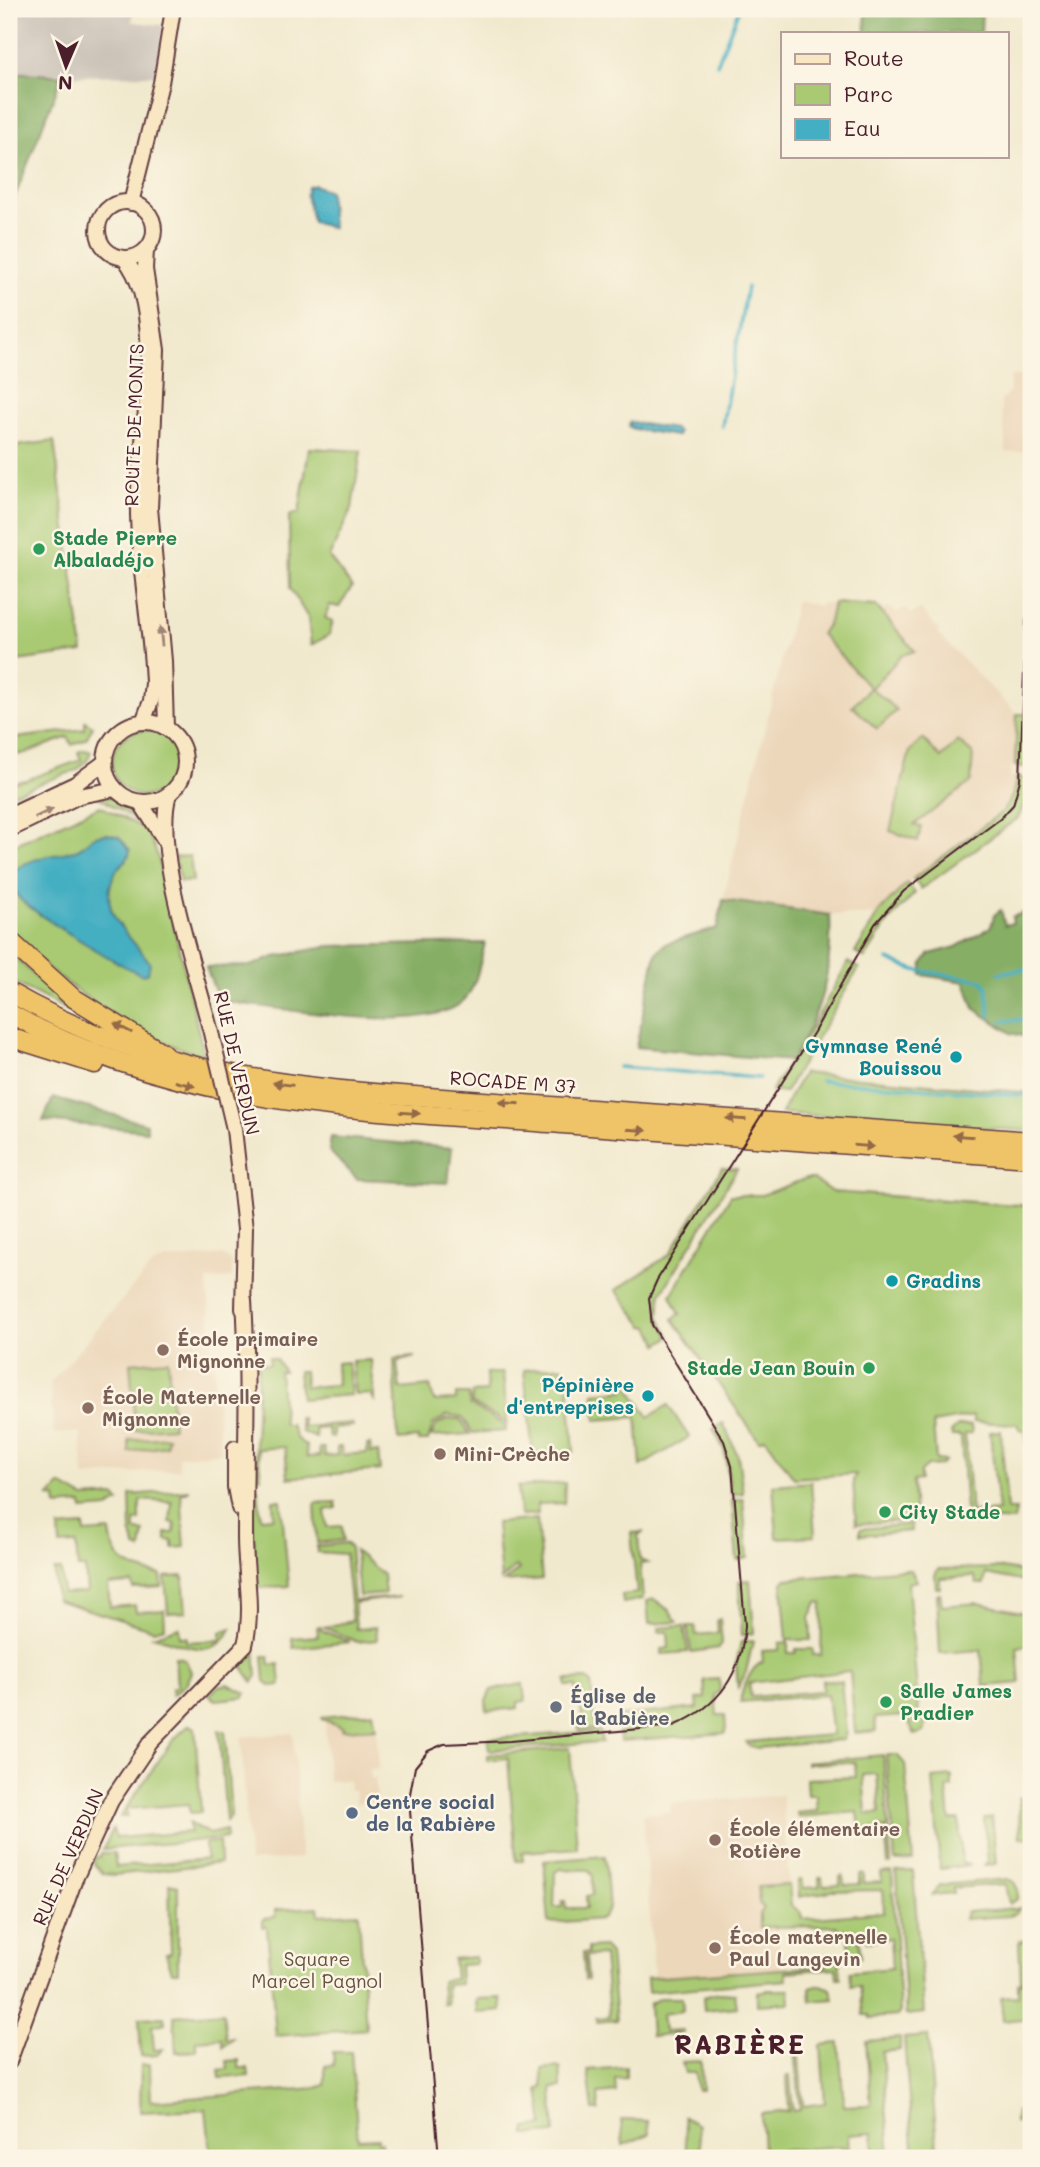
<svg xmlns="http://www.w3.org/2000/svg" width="1040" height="2167" font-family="Mali,sans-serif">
  <rect width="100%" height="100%" fill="#fcf5e5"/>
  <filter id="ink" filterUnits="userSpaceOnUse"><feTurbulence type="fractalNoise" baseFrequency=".0143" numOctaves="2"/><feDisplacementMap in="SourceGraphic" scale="14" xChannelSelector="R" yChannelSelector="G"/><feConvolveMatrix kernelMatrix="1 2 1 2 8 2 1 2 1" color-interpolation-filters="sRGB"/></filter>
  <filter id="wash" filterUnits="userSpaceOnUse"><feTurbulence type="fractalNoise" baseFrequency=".00686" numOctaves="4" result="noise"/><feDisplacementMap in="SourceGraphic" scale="28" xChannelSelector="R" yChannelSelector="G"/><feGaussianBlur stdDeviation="1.57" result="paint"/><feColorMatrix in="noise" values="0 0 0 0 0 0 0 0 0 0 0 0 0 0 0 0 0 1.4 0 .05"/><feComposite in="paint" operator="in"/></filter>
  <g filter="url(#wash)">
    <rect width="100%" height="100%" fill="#f1e9cd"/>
    <g fill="#ecd7ba">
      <path d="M 1031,375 L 1031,480 L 1027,451 L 1006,452 L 1001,401 L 1010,391 L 1010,376 Z"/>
      <path d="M 796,601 L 820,606 L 822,603 L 876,606 L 882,612 L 888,607 L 897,613 L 905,608 L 911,614 L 920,609 L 939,630 L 937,633 L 1017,714 L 1015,766 L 1011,767 L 1011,777 L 1017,777 L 1006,806 L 907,883 L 876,915 L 830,915 L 723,900 Z"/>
      <path d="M 223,1255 L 232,1262 L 232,1278 L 207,1281 L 221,1453 L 178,1456 L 179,1469 L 84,1477 L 80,1432 L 54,1434 L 50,1383 L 152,1265 L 165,1260 Z"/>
      <path d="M 325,1719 L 343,1727 L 343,1730 L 376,1728 L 379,1768 L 370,1769 L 371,1778 L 375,1778 L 377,1801 L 356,1804 L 355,1790 L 349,1790 L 348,1780 L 328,1781 Z"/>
      <path d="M 293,1733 L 301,1858 L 249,1862 L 241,1737 Z"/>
      <path d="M 782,1795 L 789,1885 L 758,1888 L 765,1908 L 760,1915 L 760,1927 L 777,1926 L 781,1968 L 654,1978 L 643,1814 L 671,1812 L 670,1804 Z"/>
    </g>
    <path fill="#cbc2b8" d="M 9,9 L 134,9 L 132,22 L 163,25 L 156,75 L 62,76 L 9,72 Z"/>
    <g fill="#a9ca73" stroke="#7a744f" stroke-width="2" fill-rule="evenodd">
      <path d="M 54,441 L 83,652 L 9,662 L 9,447 Z"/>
      <path d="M 309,448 L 361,451 L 352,508 L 329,557 L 352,587 L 339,607 L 330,605 L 325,618 L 333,621 L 329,635 L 311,645 L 308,618 L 290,588 L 289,515 L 299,513 Z"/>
      <path d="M 833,603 L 876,606 L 915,651 L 902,655 L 871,688 L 897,710 L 877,729 L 852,706 L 870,688 L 821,634 L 829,622 Z"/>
      <path d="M 1017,714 L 1030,714 L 1028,767 L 1015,766 Z"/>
      <path d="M 85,721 L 93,726 L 86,739 L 72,745 L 68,737 L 26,753 L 9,756 L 9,739 L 85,729 Z"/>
      <circle cx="145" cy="763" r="33"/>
      <path d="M 923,739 L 941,758 L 958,741 L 973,754 L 971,782 L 914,825 L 921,827 L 918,841 L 890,831 L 910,751 Z"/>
      <path d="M 83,750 L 91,751 L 87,761 L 77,770 L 9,795 L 9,783 L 26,780 L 81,760 L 78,752 Z"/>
      <path d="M 1017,777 L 1030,779 L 1029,794 L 1018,818 L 921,889 L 913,879 L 1003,811 L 1012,796 Z"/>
      <path d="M 97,796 C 116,796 136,807 149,821 L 139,822 Z"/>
      <path d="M 100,806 L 147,830 L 157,854 L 204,1055 C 143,1042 47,977 9,929 L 9,847 Z"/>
      <path d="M 190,856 L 193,881 L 180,882 L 175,857 Z"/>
      <path d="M 907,883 L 915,893 L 888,922 L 865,958 L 855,953 L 879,912 Z"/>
      <path d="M 9,951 L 36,977 L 106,1030 L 9,980 Z"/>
      <path d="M 848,962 L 859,968 L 785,1092 L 771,1091 L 814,1024 Z"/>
      <path d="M 803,1073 L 1031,1093 L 1031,1131 L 781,1113 Z"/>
      <path d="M 722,1168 L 737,1169 L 661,1294 L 659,1316 L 670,1337 L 659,1344 L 650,1327 L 644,1326 L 616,1290 L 670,1254 Z"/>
      <path d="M 805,1179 L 813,1179 L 832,1192 L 1031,1206 L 1031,1491 L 1026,1431 L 1020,1430 L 1017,1424 L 974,1422 L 973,1416 L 933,1423 L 936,1460 L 945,1461 L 941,1465 L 927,1466 L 920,1472 L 920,1480 L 913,1481 L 915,1520 L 856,1524 L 853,1480 L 856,1474 L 794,1478 L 765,1438 L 759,1441 L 673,1319 L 680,1314 L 671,1295 L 731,1195 L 762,1195 Z"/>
      <path d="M 269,1357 L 276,1359 L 284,1371 L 279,1372 L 284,1425 L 291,1425 L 296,1438 L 306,1446 L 307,1457 L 320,1456 L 319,1448 L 324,1448 L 325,1456 L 337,1455 L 337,1447 L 341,1447 L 342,1455 L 367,1453 L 367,1445 L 370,1444 L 371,1453 L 378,1452 L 380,1470 L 288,1478 L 285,1447 L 258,1449 L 261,1477 L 257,1476 L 255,1444 L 258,1372 L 259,1362 L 263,1359 L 263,1364 L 269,1364 Z"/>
      <path d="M 415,1357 L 397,1362 L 400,1389 L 430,1386 L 434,1401 L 456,1400 L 456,1394 L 469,1394 L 470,1405 L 506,1426 L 506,1431 L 473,1433 L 462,1417 L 448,1415 L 433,1424 L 428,1441 L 419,1441 L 418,1438 L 398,1440 L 394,1359 Z"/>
      <path d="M 168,1360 L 173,1427 L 135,1430 L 130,1363 Z"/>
      <path d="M 371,1360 L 375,1402 L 371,1394 L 355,1395 L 352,1361 Z"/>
      <path d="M 348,1362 L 351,1395 L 301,1399 L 298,1371 L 304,1371 L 305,1387 L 337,1385 L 336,1363 Z"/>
      <path d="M 562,1366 L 562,1376 L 568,1376 L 574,1452 L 533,1455 L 524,1370 Z"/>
      <path d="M 503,1373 L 507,1423 L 472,1404 L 472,1393 L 487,1392 L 486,1374 Z"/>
      <path d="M 625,1386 L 628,1386 L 649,1417 L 668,1405 L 689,1437 L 641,1466 L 637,1417 L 596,1420 L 594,1393 L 624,1390 Z"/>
      <path d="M 299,1418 L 302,1418 L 303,1427 L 352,1423 L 353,1426 L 333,1428 L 333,1437 L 329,1437 L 328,1428 L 315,1429 L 316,1438 L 302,1432 Z"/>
      <path d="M 447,1419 L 460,1419 L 470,1434 L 431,1437 L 436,1425 Z"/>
      <path d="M 723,1423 L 738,1456 L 743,1493 L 731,1494 L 724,1449 L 713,1429 Z"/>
      <path d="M 971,1425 L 972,1433 L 965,1434 L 971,1513 L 979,1512 L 977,1519 L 959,1520 L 958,1516 L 966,1515 L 961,1436 L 952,1436 L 951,1432 L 958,1426 Z"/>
      <path d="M 1001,1431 L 1007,1510 L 1016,1510 L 1014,1521 L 985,1519 L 987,1512 L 998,1511 L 990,1432 Z"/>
      <path d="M 168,1437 L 166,1446 L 129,1452 L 129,1440 Z"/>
      <path d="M 249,1476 L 258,1490 L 261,1518 L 274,1517 L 273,1500 L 281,1500 L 289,1586 L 257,1588 Z"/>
      <path d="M 811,1482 L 815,1536 L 777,1538 L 773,1485 Z"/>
      <path d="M 565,1483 L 564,1503 L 537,1504 L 538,1514 L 520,1515 L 518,1487 Z"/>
      <path d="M 61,1485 L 84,1498 L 115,1496 L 119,1502 L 108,1508 L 83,1510 L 82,1504 L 57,1506 L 56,1498 L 49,1497 Z"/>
      <path d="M 190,1490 L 181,1494 L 185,1547 L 173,1548 L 173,1541 L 166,1540 L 166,1533 L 174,1533 L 175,1523 L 170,1522 L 172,1502 L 140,1500 L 140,1520 L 135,1521 L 135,1531 L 144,1532 L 141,1550 L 136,1548 L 131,1531 L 130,1495 Z"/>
      <path d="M 743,1499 L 748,1558 L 737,1560 L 732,1500 Z"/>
      <path d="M 336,1502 L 336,1508 L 325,1510 L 327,1527 L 342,1526 L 343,1540 L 317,1543 L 315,1503 Z"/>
      <path d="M 537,1519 L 542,1579 L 504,1582 L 519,1569 L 516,1566 L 501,1580 L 496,1523 Z"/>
      <path d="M 911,1524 L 911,1531 L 860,1535 L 860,1529 Z"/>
      <path d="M 84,1526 L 85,1533 L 110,1531 C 113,1563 131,1570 161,1575 L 162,1587 L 133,1589 L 132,1583 L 108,1585 L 110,1607 L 135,1605 L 136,1612 L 164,1610 L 165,1627 L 154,1630 L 56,1600 L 54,1570 L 61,1570 L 63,1594 L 87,1592 L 85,1568 L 78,1568 L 76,1544 L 60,1545 L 59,1528 Z"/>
      <path d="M 644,1532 L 638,1535 L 640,1560 L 647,1563 L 640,1564 L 643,1599 L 623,1603 L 622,1595 L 637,1593 L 631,1533 Z"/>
      <path d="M 345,1543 L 350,1547 L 354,1601 L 400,1597 L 354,1603 L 356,1629 L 376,1627 L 377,1640 L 357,1642 L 324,1627 L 352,1621 L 345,1554 L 317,1552 L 317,1546 Z"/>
      <path d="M 355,1551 L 383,1575 L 385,1594 L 359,1596 Z"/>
      <path d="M 1002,1568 L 1031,1573 L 1031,1583 L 986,1574 L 984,1584 L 976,1584 L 975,1576 L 940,1578 L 940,1588 L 936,1588 L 935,1575 L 938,1569 Z"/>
      <path d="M 897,1570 L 911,1570 L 917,1581 L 908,1583 L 919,1717 L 928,1717 L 924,1732 L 915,1735 L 906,1716 L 875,1718 L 876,1731 L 855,1733 L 850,1671 L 749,1683 L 751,1697 L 823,1691 L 822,1680 L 841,1681 L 846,1732 L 843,1740 L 757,1748 L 747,1745 L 746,1742 L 832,1735 L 827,1695 L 741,1702 C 740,1691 752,1665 763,1662 L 762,1651 L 779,1650 L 779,1643 L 788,1642 L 788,1653 L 796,1653 L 796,1649 L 813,1649 L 813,1655 L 821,1655 L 822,1603 L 817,1602 L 810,1618 L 811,1640 L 787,1640 L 782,1583 L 787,1579 Z"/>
      <path d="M 183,1576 L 186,1612 L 168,1613 L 165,1577 Z"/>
      <path d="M 750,1580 L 754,1633 L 742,1635 L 739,1581 Z"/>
      <path d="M 940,1593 L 942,1606 L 978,1603 L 1031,1614 L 1031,1645 L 1017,1647 L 1020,1683 L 984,1686 L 981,1650 L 940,1653 L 937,1594 Z"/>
      <path d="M 654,1599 L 670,1611 L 677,1622 L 649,1624 L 647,1601 Z"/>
      <path d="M 720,1619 L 722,1643 L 719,1648 L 691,1652 L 687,1626 L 695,1626 L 696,1635 L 718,1633 L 717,1620 Z"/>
      <path d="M 320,1626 L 321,1630 L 350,1642 L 293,1648 L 292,1638 L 318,1636 L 317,1627 Z"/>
      <path d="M 684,1626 L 688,1652 L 662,1654 L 662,1649 L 669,1648 L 668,1632 L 659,1632 L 659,1628 Z"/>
      <path d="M 179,1627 L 180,1637 L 187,1637 L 187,1642 L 221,1640 L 221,1632 L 231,1628 C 216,1664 181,1643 153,1636 Z"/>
      <path d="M 753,1641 L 746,1672 L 738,1688 L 736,1664 L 741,1642 Z"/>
      <path d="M 249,1646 L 255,1648 L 257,1676 L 253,1682 L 243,1667 Z"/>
      <path d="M 263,1656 L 269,1656 L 270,1665 L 279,1664 L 281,1685 L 271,1686 L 265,1681 Z"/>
      <path d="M 175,1657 L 185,1659 L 191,1672 L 186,1684 L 172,1695 L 172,1688 L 177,1687 Z"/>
      <path d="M 586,1679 L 591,1682 L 595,1729 L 579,1730 L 578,1720 L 582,1719 L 580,1694 L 576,1694 L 575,1686 L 566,1686 L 566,1680 Z"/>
      <path d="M 719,1679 L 720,1691 L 715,1695 L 717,1715 L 725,1715 L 726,1733 L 620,1741 L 619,1716 L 698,1708 L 697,1699 L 705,1698 L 704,1680 Z"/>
      <path d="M 228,1684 L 246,1693 L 244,1697 L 216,1700 L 209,1695 L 219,1686 Z"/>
      <path d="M 523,1684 L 525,1701 L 518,1702 L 518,1708 L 487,1711 L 486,1701 L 491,1690 Z"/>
      <path d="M 373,1712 L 376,1728 L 342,1730 L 343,1727 L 322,1719 L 322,1717 Z"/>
      <path d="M 189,1725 L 195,1728 L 201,1812 L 190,1813 L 188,1804 L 126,1809 L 127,1817 L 120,1817 L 173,1740 Z"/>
      <path d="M 219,1731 L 225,1731 L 231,1817 L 226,1821 Z"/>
      <path d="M 600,1731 L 602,1742 L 489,1750 L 488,1739 Z"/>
      <path d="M 570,1748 L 577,1848 L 522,1852 L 523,1861 L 516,1861 L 508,1758 L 487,1760 L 487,1755 Z"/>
      <path d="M 883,1755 L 891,1864 L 888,1864 L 885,1828 L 860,1830 L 858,1812 L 798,1817 L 797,1813 L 817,1811 L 816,1795 L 807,1795 L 806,1779 L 856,1777 L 855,1762 L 806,1764 L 806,1762 ZM 877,1774 L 880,1813 L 866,1814 L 863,1775 Z"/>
      <path d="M 886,1755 L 897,1755 L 905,1764 L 913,1860 L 895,1861 Z"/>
      <path d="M 952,1776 L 952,1787 L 947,1788 L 950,1820 L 959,1820 L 962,1863 L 970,1865 L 940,1869 L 933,1778 Z"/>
      <path d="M 1019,1798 L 1031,1799 L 1031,1837 L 1020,1838 Z"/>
      <path d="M 992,1817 L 996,1864 L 983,1865 L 988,1862 L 984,1818 Z"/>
      <path d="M 189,1823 L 209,1834 L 226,1830 L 227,1838 L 103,1849 L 113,1829 L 116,1838 L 190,1832 Z"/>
      <path d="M 219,1842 L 220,1863 L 114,1875 L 103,1874 L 94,1864 L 95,1857 L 100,1857 L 101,1853 L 114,1853 L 116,1867 L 206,1859 L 205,1843 Z"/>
      <path d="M 605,1856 L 609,1909 L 602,1919 L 549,1923 L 544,1861 ZM 560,1869 L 589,1870 L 593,1876 L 592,1895 L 586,1896 L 587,1908 L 566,1908 L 565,1901 L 562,1901 L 562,1907 L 554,1907 L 555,1872 Z"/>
      <path d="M 913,1871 L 924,2013 L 906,2015 L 896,1872 Z"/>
      <path d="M 892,1872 L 900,2012 L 897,2016 L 870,2018 L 869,2015 L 863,2015 L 860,1986 L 851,1986 L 850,1972 L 892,1968 L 890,1938 L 867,1942 L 867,1939 L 859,1940 L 861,1957 L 850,1958 L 847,1930 L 838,1930 L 837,1926 L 760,1927 L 760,1914 L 764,1908 L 759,1903 L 758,1887 L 789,1885 L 791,1905 L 801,1913 L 802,1919 L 884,1912 L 883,1890 L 831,1891 L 799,1897 L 798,1881 L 802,1879 L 803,1888 L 819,1887 L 819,1878 L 822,1878 L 823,1886 L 840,1885 L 840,1877 L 843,1876 L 844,1885 L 860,1884 L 860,1874 L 864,1874 L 864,1883 L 882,1882 L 881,1873 Z"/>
      <path d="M 1007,1879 L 1014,1882 L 1018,1890 L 1017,1899 L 1009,1904 L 1005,1884 L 953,1888 L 953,1893 L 932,1895 L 940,1885 Z"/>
      <path d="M 169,1884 L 178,1886 L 178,1972 L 172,1972 L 166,1954 L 171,1953 Z"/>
      <path d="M 318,1907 L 319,1915 L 359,1913 L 366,2029 L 276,2036 L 267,1927 L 263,1927 L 263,1919 L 275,1917 L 275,1910 Z"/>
      <path d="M 1019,1908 L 1016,1913 L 1009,1916 L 964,1919 L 966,1912 Z"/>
      <path d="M 1031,1940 L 1031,2018 L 1003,2021 L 1001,1997 L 1018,1996 L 1018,1983 L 1021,1983 L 1019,1941 Z"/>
      <path d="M 604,1947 L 610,1954 L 616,2020 L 597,2022 L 596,2018 L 609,2017 L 604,1955 L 586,1956 L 588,1980 L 585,1980 L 583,1953 L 588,1953 L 588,1948 Z"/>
      <path d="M 835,1954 L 835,1958 L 839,1958 L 841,1978 L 837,1978 L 836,1968 L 786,1972 L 787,1980 L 648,1992 L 647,1978 L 826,1966 L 826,1955 Z"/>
      <path d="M 475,1957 L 475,1964 L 459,1965 L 460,1984 L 446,1985 L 447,2004 L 443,2004 L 441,1981 L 455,1979 L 453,1959 Z"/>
      <path d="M 821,1985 L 831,1989 L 834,1999 L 811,2001 L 810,1988 Z"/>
      <path d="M 767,1990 L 789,1990 L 790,2003 L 757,2005 L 757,1992 Z"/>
      <path d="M 719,1993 L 735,1994 L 737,2007 L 704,2010 L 703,1997 Z"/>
      <path d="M 501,1998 L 502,2011 L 477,2013 L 476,1999 Z"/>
      <path d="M 660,1998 L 682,1998 L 683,2011 L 662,2014 L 664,2031 L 683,2030 L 683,2033 L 651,2036 L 649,2004 Z"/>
      <path d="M 223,2012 L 226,2038 L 233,2038 L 223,2047 L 222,2038 L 196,2040 L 196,2051 L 176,2052 L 174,2016 Z"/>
      <path d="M 164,2017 L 165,2023 L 152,2026 L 154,2050 L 163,2049 L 157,2055 L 141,2056 L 139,2018 Z"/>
      <path d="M 928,2036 L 938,2158 L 914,2158 L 904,2038 Z"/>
      <path d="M 900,2038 L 900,2050 L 882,2052 L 890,2157 L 909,2158 L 875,2158 L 872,2133 L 848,2135 L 849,2158 L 845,2158 L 843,2146 L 763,2152 L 761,2114 L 789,2111 L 787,2076 L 790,2076 L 793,2111 L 800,2110 L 795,2047 L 798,2047 L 803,2106 L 825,2103 L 821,2045 L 839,2043 L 844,2106 L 871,2105 L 866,2041 Z"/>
      <path d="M 333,2052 L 351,2052 L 358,2139 L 378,2138 L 378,2142 L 382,2142 L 383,2158 L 217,2158 L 210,2147 L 206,2109 L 140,2112 L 141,2065 L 150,2065 L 151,2101 L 316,2088 L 325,2085 L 325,2066 L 334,2065 Z"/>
      <path d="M 239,2060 L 239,2068 L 248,2068 L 249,2076 L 220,2078 L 219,2070 L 228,2069 L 227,2061 Z"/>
      <path d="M 701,2061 L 702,2090 L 697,2090 L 695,2073 L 685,2073 L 682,2062 Z"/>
      <path d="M 560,2067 L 561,2087 L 552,2088 L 555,2133 L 526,2135 L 526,2128 L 544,2126 L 539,2089 L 543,2088 L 542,2069 Z"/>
      <path d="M 626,2067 L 626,2078 L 615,2079 L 616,2092 L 598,2094 L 599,2111 L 593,2111 L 588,2070 Z"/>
      <path d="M 1021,2090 L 1031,2090 L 1031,2122 L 1015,2123 L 1016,2111 L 1022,2110 Z"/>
      <path d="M 684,2117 L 698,2125 L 701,2158 L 687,2158 Z"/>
      <path d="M 621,2120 L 648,2121 L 649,2134 L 623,2145 Z"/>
    </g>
    <g fill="#86ae65" stroke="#686648" stroke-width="2">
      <path d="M 865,9 L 982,9 L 981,33 L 866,33 Z"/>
      <path d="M 9,72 L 62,76 L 9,212 Z"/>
      <path d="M 723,900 L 830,915 C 833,972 821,1013 791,1061 L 636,1047 L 656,953 L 665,944 L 717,928 Z"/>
      <path d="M 1001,910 L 1005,925 L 1013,923 L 1012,917 L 1031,910 L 1031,1038 L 1011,1033 L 974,1008 L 965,982 L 922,975 L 922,964 L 930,954 L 956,947 L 985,931 L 991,926 L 994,915 Z"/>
      <path d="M 485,943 C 480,961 477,989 462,1002 C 423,1037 271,1006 219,1001 L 206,967 L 250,966 L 275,957 L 329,946 Z"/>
      <path d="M 53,1098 L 147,1124 L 147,1131 L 43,1121 Z"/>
      <path d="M 331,1137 L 452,1148 L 448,1183 L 357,1179 L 329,1151 Z"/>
    </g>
    <g fill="#44afc2" stroke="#476776" stroke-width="2">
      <path d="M 314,185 L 329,191 L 332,228 L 313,222 L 306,195 L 308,187 Z"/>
      <path d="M 630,422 L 674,429 L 678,432 L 677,436 L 634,429 L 629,427 Z"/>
      <path d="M 108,834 L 119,837 L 130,850 C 129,863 117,865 113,877 C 98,916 131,935 150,963 L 148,973 L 143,975 C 125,969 33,913 20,899 C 12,890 12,878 17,868 C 37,856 54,856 75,850 C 91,845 84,835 108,834 Z"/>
    </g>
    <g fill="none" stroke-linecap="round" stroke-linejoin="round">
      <g stroke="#44afc2" stroke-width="3.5">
        <path d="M 717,64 L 739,9"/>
        <path d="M 722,426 L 747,287"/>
        <path d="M 9,798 L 12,796"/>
        <path d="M 888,960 L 915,970 L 981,980 L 987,987 L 990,1016"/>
        <path d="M 999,973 L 1027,969"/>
        <path d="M 1002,1021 L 1031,1019"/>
        <path d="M 618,1067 L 759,1078"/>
        <path d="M 821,1081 L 1031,1096"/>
      </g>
    </g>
  </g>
  <g filter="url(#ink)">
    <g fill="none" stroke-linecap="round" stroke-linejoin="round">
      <g stroke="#633d43" stroke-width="18">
        <g id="secondary">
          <circle cx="126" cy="230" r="28"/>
          <path d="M 131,203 L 161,83 L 173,9"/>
          <path d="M 146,250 L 145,269 L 157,350 L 150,508 L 164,661 L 166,728"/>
          <path d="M 124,258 C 170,313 137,447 138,514 C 139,571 151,627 153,683 L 151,701 L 143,722"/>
          <circle cx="145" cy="762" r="40"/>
          <path d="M 169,794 C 152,850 198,976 212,1037"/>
          <path d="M 140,802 L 164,839"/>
          <path d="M 9,815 L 75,784 L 105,762"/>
          <path d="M 9,830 L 79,796 L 115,789"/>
          <path d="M 234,1129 L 245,1229 L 243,1309"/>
          <path d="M 235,1448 L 235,1487 L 239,1508"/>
          <path d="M 9,2062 L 75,1879 L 111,1801 L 150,1743 L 245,1645 C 254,1609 245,1574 245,1538 C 245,1458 249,1379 244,1300"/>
        </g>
      </g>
      <g stroke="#633d43" stroke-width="21">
        <g id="highway">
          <path d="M 9,940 L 72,997 L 163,1053"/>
          <path d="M 9,992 C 126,1059 241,1082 374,1093 L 1031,1141"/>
          <path d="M 9,1013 C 179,1109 372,1110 562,1124 C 719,1136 875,1147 1031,1158"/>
          <path d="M 9,1037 L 95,1064"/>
        </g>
      </g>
      <use href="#secondary" stroke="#f9e7c3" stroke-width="14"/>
      <use href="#highway" stroke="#efc469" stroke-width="18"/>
      <path stroke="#4a1f2b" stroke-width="2" d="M 439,2158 L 409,1799 L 415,1767 L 428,1751 L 444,1744 L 510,1741 L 673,1726 C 719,1707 742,1674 745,1625 L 732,1466 L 724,1441 L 652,1325 L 649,1298 L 657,1280 L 814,1032 L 875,924 L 904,891 L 1000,819 L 1013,805 L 1020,780 L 1026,619"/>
      <g stroke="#633d43" stroke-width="18" stroke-linecap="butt">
        <path id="secondary-bridge" d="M 212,1037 L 234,1129"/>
      </g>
      <use href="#secondary-bridge" stroke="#f9e7c3" stroke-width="14"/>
    </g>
    <defs><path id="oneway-solid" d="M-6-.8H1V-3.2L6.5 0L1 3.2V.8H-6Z" transform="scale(1.75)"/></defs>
    <g fill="#a28377">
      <use href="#oneway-solid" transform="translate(161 636) rotate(-96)"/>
      <use href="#oneway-solid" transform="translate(44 813) rotate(-26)"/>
    </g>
    <g fill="#946947">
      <use href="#oneway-solid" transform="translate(123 1028) rotate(-152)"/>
      <use href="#oneway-solid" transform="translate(185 1084) rotate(14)"/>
      <use href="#oneway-solid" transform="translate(283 1084) rotate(-173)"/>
      <use href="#oneway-solid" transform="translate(509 1103) rotate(-176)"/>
      <use href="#oneway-solid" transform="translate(410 1113) rotate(4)"/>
      <use href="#oneway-solid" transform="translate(736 1119) rotate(-176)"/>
      <use href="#oneway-solid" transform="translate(637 1130) rotate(4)"/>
      <use href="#oneway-solid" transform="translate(963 1136) rotate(-176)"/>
      <use href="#oneway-solid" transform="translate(864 1146) rotate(4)"/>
    </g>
  </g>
  <g fill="#2e9e5b" stroke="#fcf5e5" stroke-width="2.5">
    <circle cx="39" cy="549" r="7"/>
    <circle cx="869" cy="1368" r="7"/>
    <circle cx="885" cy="1512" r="7"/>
    <circle cx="886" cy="1702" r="7"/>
  </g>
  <g fill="#0f9aa8" stroke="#fcf5e5" stroke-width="2.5">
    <circle cx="956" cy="1057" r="7"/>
    <circle cx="892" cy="1281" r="7"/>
    <circle cx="648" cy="1396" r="7"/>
  </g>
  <g fill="#8d6e63" stroke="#fcf5e5" stroke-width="2.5">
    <circle cx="163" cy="1350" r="7"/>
    <circle cx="88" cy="1408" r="7"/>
    <circle cx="440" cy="1454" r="7"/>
    <circle cx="715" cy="1840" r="7"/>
    <circle cx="715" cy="1948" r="7"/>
  </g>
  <circle fill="#6b7280" stroke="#fcf5e5" stroke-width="2.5" cx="556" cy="1707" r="7"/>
  <circle fill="#5c6f8a" stroke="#fcf5e5" stroke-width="2.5" cx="352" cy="1813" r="7"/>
  <g text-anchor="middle" stroke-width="5" stroke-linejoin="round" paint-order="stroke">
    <g font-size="19" fill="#4a1f2b" stroke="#fcf5e5">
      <text transform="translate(134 425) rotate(-88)" y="7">ROUTE DE MONTS</text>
      <text transform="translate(237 1063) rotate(77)" y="7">RUE DE VERDUN</text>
      <text transform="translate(513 1082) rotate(4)" y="7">ROCADE M 37</text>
      <text transform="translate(68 1857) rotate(-66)" y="7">RUE DE VERDUN</text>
    </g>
    <g font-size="19" font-weight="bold" fill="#27864d" stroke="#fcf5e5" text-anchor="start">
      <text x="53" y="545">Stade Pierre<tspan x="53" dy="22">Albaladéjo</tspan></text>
      <text x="855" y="1375" text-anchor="end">Stade Jean Bouin</text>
      <text x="899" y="1519">City Stade</text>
      <text x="900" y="1698">Salle James<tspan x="900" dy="22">Pradier</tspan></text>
    </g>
    <g font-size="19" font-weight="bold" fill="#0d838f" stroke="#fcf5e5" text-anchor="end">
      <text x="942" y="1053">Gymnase René<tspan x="942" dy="22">Bouissou</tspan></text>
      <text x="906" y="1288" text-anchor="start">Gradins</text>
      <text x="634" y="1392">Pépinière<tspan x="634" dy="22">d'entreprises</tspan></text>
    </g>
    <g font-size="19" font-weight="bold" fill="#785e54" stroke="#fcf5e5" text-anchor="start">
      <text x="177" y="1346">École primaire<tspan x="177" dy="22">Mignonne</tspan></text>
      <text x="102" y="1404">École Maternelle<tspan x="102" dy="22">Mignonne</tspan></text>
      <text x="454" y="1461">Mini-Crèche</text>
      <text x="729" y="1836">École élémentaire<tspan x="729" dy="22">Rotière</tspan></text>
      <text x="729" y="1944">École maternelle<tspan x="729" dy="22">Paul Langevin</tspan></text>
    </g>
    <g font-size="19" font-weight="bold" fill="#5b616d" stroke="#fcf5e5" text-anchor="start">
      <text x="570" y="1703">Église de<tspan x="570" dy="22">la Rabière</tspan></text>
    </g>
    <g font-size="19" font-weight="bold" fill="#4e5e75" stroke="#fcf5e5" text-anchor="start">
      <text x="366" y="1809">Centre social<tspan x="366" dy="22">de la Rabière</tspan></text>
    </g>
    <g font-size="19" fill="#665241" stroke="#fcf5e5">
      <text x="317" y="1966">Square<tspan x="317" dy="22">Marcel Pagnol</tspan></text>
    </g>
    <g font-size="26" font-weight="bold" letter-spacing="2" fill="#4a1f2b" stroke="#fcf5e5">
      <text x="740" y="2054">RABIÈRE</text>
    </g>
  </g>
  <rect width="1040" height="2167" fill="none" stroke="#fcf5e5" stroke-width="35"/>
  <rect x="781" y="32" width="228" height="126" fill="#fcf5e5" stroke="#b59f9b" stroke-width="2"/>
  <rect x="795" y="54" width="35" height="10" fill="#f9e7c3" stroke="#b59f9b" stroke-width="2"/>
  <text x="844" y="66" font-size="21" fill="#4a1f2b">Route</text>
  <rect x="795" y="84" width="35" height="21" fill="#a9ca73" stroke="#b59f9b" stroke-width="2"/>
  <text x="844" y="102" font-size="21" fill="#4a1f2b">Parc</text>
  <rect x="795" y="119" width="35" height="21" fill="#44afc2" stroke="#b59f9b" stroke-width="2"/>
  <text x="844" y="136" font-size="21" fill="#4a1f2b">Eau</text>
  <g transform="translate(66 66) rotate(182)" stroke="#fcf5e5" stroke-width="5" paint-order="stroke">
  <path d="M0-5L12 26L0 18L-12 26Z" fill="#4a1f2b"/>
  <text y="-10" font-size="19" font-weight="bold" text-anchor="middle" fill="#4a1f2b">N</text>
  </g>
</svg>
